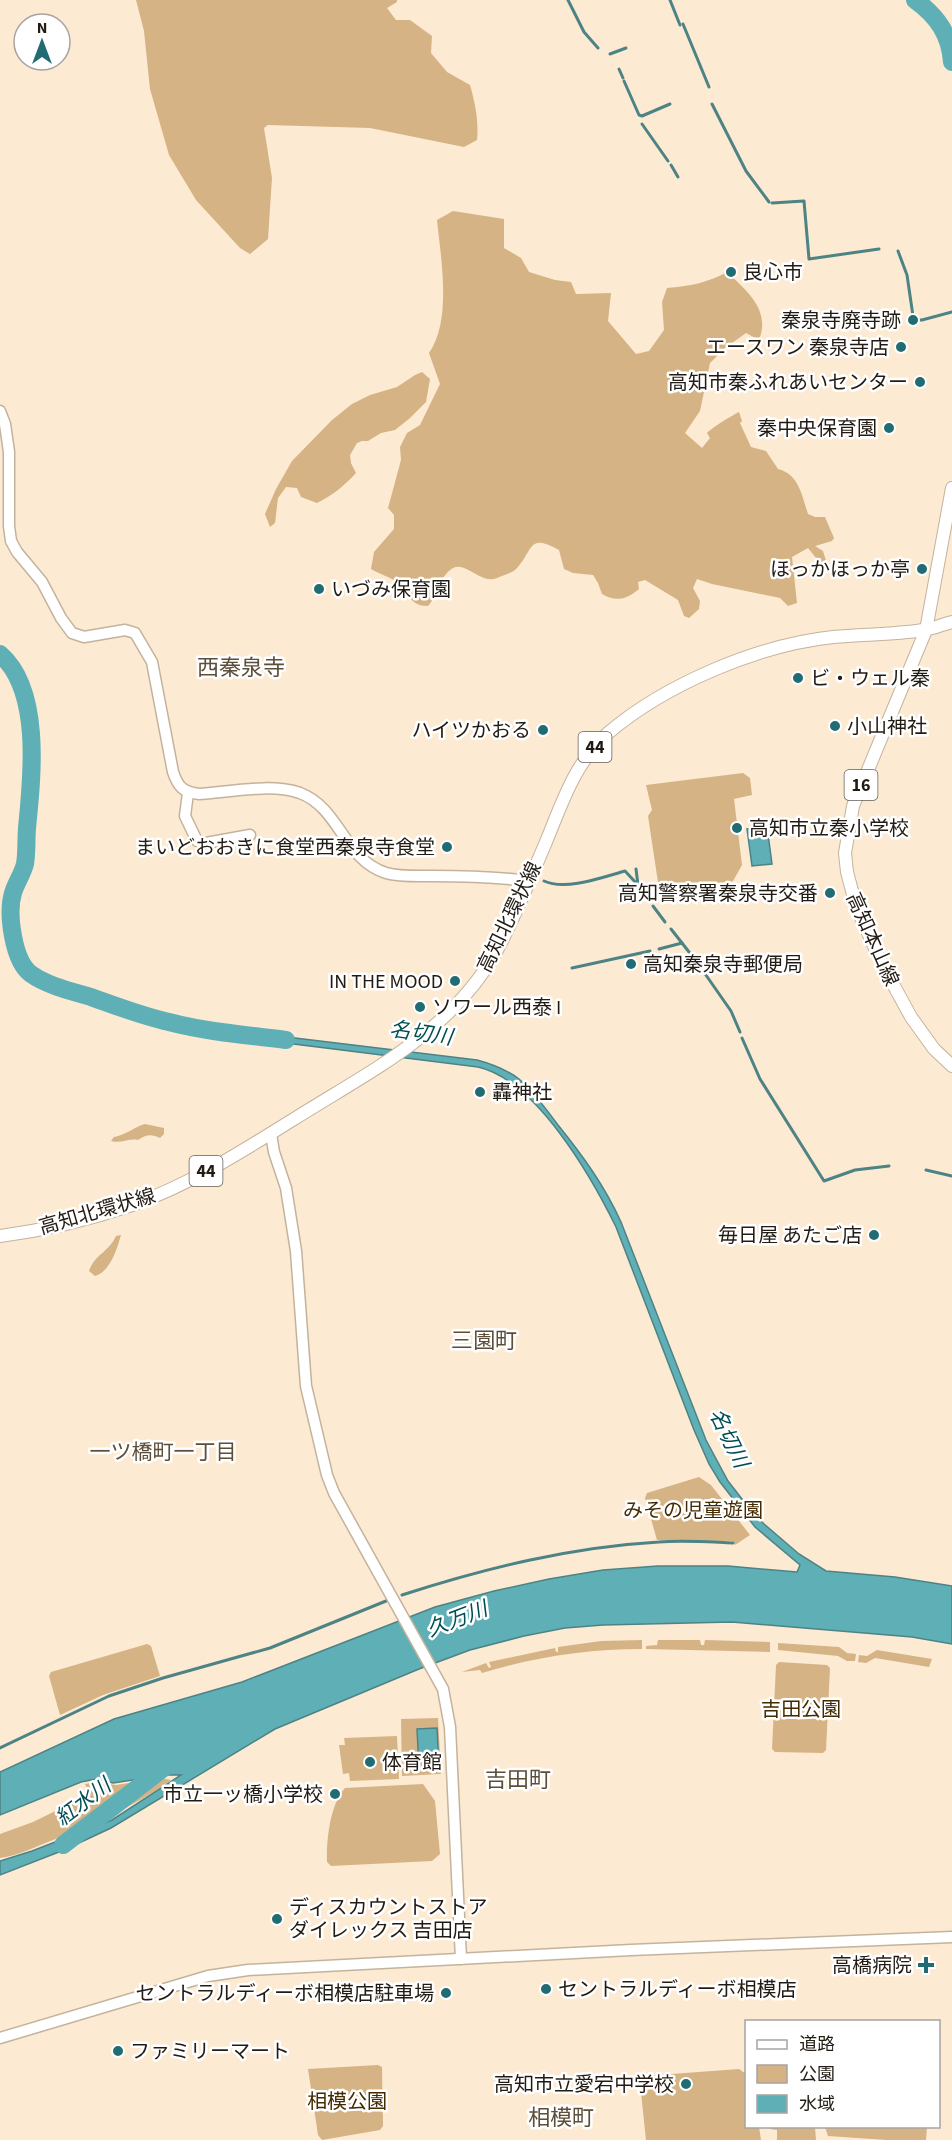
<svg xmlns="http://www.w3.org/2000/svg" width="952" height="2140" font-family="'Source Sans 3','Noto Sans JP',sans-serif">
  <rect width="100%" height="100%" fill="#fcead3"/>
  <g fill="#d5b385">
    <path d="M 136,0 L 397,0 L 397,2 L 387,8 L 396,20 L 410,20 L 432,36 L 431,53 L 447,72 L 470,85 C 475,102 479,122 477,140 L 464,147 L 370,128 L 268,125 L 264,128 L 272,178 L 268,239 L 250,254 L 240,248 L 196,200 L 169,155 L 150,89 L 144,31 Z"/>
    <path d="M 453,211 L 504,219 L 504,248 L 521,258 L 529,272 L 555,280 L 571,282 L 576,294 L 611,293 L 608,321 L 636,354 L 649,351 L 664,330 L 662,302 L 667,288 C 689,286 708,283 727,272 C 747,291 771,310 759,340 L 746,333 L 725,348 L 710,363 L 700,411 L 685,433 L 702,448 L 710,438 L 707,433 C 713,427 731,416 739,412 L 742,421 L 740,423 L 751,447 L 766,451 L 778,469 C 799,474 802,496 808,514 L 815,517 L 825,517 L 834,538 L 832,541 L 815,546 L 823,551 L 829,570 L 825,569 L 808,548 L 792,557 L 797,603 L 788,606 L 780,598 L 712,584 L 697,579 L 693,588 L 700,601 L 699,609 L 689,618 L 684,616 L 678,600 L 645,580 L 638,582 L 639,589 C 626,600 616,602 602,594 L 598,583 L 593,575 L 573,573 L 564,569 L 559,550 C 528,533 534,549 517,568 C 513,573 503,575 497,578 C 481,585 466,561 453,568 C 438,577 439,595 428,606 C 409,606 410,593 398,583 C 391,577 379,574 371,569 L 374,552 L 394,529 L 394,515 L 388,508 L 401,460 L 400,447 L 407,433 L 420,425 L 440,384 L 429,353 C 452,320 441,259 437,220 Z"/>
    <path d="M 422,372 L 430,379 L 426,402 L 410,418 L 395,430 L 381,433 L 368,441 L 362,441 L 357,443 L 350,455 L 351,463 L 356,473 C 344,486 333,495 317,503 L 301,497 L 297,488 L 286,487 L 278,498 L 275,523 L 270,527 L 265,514 L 276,489 L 292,461 L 332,420 L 352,404 L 370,395 L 397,387 L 415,375 Z"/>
    <path d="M 743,773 L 750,778 L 752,795 L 734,799 L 742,865 L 733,881 L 679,897 L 659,889 L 648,816 L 652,810 L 646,785 Z"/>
    <path d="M 145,1124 L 164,1128 L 164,1134 L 160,1138 C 152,1134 146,1134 138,1140 C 128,1138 121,1144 111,1141 L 114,1137 C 126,1135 134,1127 145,1124 Z"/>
    <path d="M 121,1235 C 117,1249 110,1272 95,1276 L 89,1271 C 95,1254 109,1252 116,1236 Z"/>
    <path d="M 699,1477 L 711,1485 L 750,1535 L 735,1545 L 733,1541 L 657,1540 L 645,1498 L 647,1493 Z"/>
    <path d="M 642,1640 L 642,1649 C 587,1649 535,1657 482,1673 L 480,1670 L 462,1672 L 486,1663 L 489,1668 L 491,1667 L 489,1662 L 555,1648 L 556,1652 L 558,1652 L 558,1647 L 601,1641 Z"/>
    <path d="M 658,1640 L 700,1640 L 701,1645 L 704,1645 L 705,1640 L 770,1642 L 770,1652 L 646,1649 L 646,1646 L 657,1645 Z"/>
    <path d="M 778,1643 L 839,1647 L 847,1653 L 856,1654 L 855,1661 L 847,1661 L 838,1656 L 778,1650 Z"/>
    <path d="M 147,1644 L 151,1646 L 160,1676 L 103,1695 L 60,1715 L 49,1676 L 51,1672 Z"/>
    <path d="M 877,1650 L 932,1659 L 929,1667 L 875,1658 L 866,1663 L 858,1662 L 859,1655 L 867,1656 Z"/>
    <path d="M 779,1662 L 827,1665 L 830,1668 L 826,1750 L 823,1753 L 775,1752 L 772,1749 L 776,1665 Z"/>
    <path d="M 438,1718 L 441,1774 L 402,1776 L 401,1719 Z"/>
    <path d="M 397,1736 L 399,1779 L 350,1781 L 349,1773 L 343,1774 L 339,1745 L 345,1745 L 344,1738 Z"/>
    <path d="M 161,1778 L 171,1780 C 134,1807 91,1825 48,1842 C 33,1848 16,1856 0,1858 L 0,1834 L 33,1822 L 90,1794 L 85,1784 L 97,1782 L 116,1785 Z"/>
    <path d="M 423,1784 L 435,1801 L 440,1854 L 432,1861 L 331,1866 L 327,1862 C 326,1841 330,1804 345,1788 Z"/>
    <path d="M 378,2065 L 382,2067 L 383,2126 L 380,2130 L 322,2140 L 318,2135 L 308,2069 Z"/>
    <path d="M 739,2069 L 746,2074 L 746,2126 L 759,2127 L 761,2140 L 646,2140 L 640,2083 L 645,2076 Z"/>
    <path d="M 770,2127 L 815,2127 L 816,2140 L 777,2140 L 777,2130 L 770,2129 Z"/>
    <path d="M 825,2127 L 927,2127 L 926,2140 L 887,2140 L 828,2136 Z"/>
  </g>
  <g fill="#5fafb6" stroke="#4d8385" stroke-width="1.5">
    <path d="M 767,826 L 772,864 L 752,866 L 747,829 Z"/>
    <path d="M 262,1034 L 477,1060 C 492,1064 507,1070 519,1079 C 534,1092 546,1109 558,1125 C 583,1156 604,1185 621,1222 L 706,1440 L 728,1481 L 749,1508 L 764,1524 L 799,1554 L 826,1571 L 895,1577 L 952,1586 L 952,1644 L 912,1637 L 732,1622 L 603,1625 L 565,1628 L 524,1636 L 470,1650 L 419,1669 L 275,1729 L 111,1828 L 64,1850 L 0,1875 L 0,1861 L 32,1851 L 112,1820 L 181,1775 L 166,1775 L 113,1783 L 96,1779 L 81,1782 L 0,1815 L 0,1772 L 114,1719 L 242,1682 L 435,1607 L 494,1591 L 549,1579 L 603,1570 L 658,1566 L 728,1566 L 797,1572 L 800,1565 L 755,1527 L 720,1482 L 709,1464 L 694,1430 L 616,1227 C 591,1176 536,1080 478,1067 L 262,1040 Z"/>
    <path d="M 437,1728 L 439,1767 L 419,1768 L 417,1729 Z"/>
  </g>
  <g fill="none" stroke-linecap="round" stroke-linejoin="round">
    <g stroke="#4d8385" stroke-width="3">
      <path d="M 568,0 L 584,32 L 598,48"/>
      <path d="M 670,0 L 680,25"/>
      <path d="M 683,24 L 709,87"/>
      <path d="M 610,54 L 626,48"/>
      <path d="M 619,69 L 623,78"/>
      <path d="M 624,81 L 639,115 L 642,116 L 670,104"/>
      <path d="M 712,104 L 746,171 L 769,202"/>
      <path d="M 642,124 L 668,161"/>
      <path d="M 671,165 L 678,177"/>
      <path d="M 772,203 L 804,201 L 809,259 L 879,249"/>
      <path d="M 898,251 L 907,275 L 913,316 L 917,320 L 922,320 L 952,312"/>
      <path d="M 636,869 L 638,885"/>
      <path d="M 544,881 C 566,891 603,877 625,871 L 638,885"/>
      <path d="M 653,906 L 665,922"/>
      <path d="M 671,929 L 682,943"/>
      <path d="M 659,949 L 682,943 L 696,961"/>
      <path d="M 572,968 L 650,951"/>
      <path d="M 701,968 L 731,1011 L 740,1032"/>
      <path d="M 742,1038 L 760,1079 L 824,1181 L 855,1170 L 889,1166"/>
      <path d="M 926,1170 L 952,1176"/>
      <path d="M 402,1595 C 486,1568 571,1547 659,1542 C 684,1540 709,1542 733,1543"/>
      <path d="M 0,1748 L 109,1696 L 163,1678 L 270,1648 L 386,1601"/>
    </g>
    <g stroke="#5fafb6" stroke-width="18">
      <path d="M 915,0 C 937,16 950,34 952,62"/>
      <path d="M 0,654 C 42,690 32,778 27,828 C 26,840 27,852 25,864 C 22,875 16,883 13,893 C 7,913 13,961 31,974 C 48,986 71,991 91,997 C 116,1006 142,1016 169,1022 C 207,1032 247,1035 286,1040"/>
      <path d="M 63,1845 L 170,1763"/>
    </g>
    <g stroke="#c4b39c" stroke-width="13">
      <g id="tertiary">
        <path d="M 0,411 L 5,424 L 9,452 L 9,526 L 11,541 L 17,552 L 42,582 L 61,618 L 72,633 L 84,637 L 125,630 L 135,633 L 152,662 L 173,772 C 178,787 183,792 199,794 C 229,792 271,783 300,793 C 340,808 344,860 386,873 C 400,877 417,876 432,876 C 464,876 497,877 528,881"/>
        <path d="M 188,793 L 185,816 L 197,841 L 206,843 L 250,835"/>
        <path d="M 271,1134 L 274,1152 L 286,1188 L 296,1251 L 306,1386 L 327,1475 L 334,1493 L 443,1689 L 450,1727 L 461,1959"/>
        <path d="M 0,2038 L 208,1976 L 248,1970 L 631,1950 L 952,1937"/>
      </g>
    </g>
    <g stroke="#c4b39c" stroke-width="14">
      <g id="primary">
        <path d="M 952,488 L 926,630 L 853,806 L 845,853 L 847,872 L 856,906 L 882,964 L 911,1017 L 934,1049 L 952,1066"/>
        <path d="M 0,1236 C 46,1230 91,1219 135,1204 C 191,1184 244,1150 294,1119 C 370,1071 450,1033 496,952 C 515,917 530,879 546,842 C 562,803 575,762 608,733 C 666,684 758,645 833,637 C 863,634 893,635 923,630 C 933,629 943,624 952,622"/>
      </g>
    </g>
    <use href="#tertiary" stroke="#fff" stroke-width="10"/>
    <use href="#primary" stroke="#fff" stroke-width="12"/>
  </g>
  <g fill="#206c72" stroke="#fff" stroke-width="2">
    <circle cx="731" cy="272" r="6"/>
    <circle cx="913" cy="320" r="6"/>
    <circle cx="901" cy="347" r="6"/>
    <circle cx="920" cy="382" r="6"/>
    <circle cx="889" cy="428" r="6"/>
    <circle cx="922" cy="569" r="6"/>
    <circle cx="319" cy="589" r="6"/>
    <circle cx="798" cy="678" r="6"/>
    <circle cx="835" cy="726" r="6"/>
    <circle cx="543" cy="730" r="6"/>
    <circle cx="737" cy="828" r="6"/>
    <circle cx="447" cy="847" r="6"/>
    <circle cx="830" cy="893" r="6"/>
    <circle cx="631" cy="964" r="6"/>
    <circle cx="455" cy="981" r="6"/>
    <circle cx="420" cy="1007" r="6"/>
    <circle cx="480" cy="1092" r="6"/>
    <circle cx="874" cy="1235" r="6"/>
    <circle cx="370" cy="1762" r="6"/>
    <circle cx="335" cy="1794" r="6"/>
    <circle cx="277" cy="1919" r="6"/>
    <path d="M923 1956h6v6h6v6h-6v6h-6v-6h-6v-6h6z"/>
    <circle cx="546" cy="1989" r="6"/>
    <circle cx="446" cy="1993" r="6"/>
    <circle cx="118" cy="2051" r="6"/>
    <circle cx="686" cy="2084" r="6"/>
  </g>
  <g text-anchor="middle" stroke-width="5" stroke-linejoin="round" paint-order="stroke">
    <g fill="#fff" stroke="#645f5a" stroke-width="1.5">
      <rect x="578.5" y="732" width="33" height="30" rx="4.5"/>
      <rect x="844.5" y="770" width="33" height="30" rx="4.5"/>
      <rect x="189.5" y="1156" width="33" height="30" rx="4.5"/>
    </g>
    <g font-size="18" font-weight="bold" fill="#221b13">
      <text x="595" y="753">44</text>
      <text x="861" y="791">16</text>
      <text x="206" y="1177">44</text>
    </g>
    <g font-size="20" fill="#221b13" stroke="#fff" text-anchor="end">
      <text x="743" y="279" text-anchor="start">良心市</text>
      <text x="901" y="327">秦泉寺廃寺跡</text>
      <text x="889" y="354">エースワン 秦泉寺店</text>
      <text x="908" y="389">高知市秦ふれあいセンター</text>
      <text x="877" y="435">秦中央保育園</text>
      <text x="910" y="576">ほっかほっか亭</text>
      <text x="331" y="596" text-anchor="start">いづみ保育園</text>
      <text x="810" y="685" text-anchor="start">ビ・ウェル秦</text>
      <text x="847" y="733" text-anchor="start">小山神社</text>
      <text x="531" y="737">ハイツかおる</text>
      <text x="749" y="835" text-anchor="start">高知市立秦小学校</text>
      <text x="435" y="854">まいどおおきに食堂西秦泉寺食堂</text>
      <text x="818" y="900">高知警察署秦泉寺交番</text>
      <text x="643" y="971" text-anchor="start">高知秦泉寺郵便局</text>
      <text x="443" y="988">IN THE MOOD</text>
      <text x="432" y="1014" text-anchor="start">ソワール西泰 I</text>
      <text x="492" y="1099" text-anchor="start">轟神社</text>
      <text x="862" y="1242">毎日屋 あたご店</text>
      <text x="382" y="1769" text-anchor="start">体育館</text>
      <text x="323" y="1801">市立一ッ橋小学校</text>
      <text x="289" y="1914" text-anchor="start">ディスカウントストア<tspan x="289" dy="23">ダイレックス 吉田店</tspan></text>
      <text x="912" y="1972">高橋病院</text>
      <text x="558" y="1996" text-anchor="start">セントラルディーボ相模店</text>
      <text x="434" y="2000">セントラルディーボ相模店駐車場</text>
      <text x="130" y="2058" text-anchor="start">ファミリーマート</text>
      <text x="674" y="2091">高知市立愛宕中学校</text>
    </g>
    <g font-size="20" fill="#221b13" stroke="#fff">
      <text transform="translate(509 917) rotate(-64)" y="7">高知北環状線</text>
      <text transform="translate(873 939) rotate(66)" y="7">高知本山線</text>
      <text transform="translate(97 1211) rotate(-16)" y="7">高知北環状線</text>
    </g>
    <g font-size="20" fill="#432a00" stroke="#fff">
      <text x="693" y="1517">みその児童遊園</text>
      <text x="801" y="1716">吉田公園</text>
      <text x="347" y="2108">相模公園</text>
    </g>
    <g font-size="21" font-style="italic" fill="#004d53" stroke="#fff">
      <text transform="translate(421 1033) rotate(8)" y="7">名切川</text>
      <text transform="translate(729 1438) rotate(64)" y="7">名切川</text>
      <text transform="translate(457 1619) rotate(-21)" y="7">久万川</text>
      <text transform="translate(83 1802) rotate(-37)" y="7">紅水川</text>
    </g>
    <g font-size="21" fill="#5d4e3a" stroke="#fff">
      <text x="163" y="1459">一ツ橋町一丁目</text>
    </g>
    <g font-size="22" fill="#5d4e3a" stroke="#fff">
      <text x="241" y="675">西秦泉寺</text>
      <text x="484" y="1348">三園町</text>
      <text x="518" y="1787">吉田町</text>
      <text x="561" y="2125">相模町</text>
    </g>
  </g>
  <rect x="745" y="2020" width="195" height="108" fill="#ffffff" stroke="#a7a4a1" stroke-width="1.5"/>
  <rect x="757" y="2040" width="30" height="9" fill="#ffffff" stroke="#a7a4a1" stroke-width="1.5"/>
  <text x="799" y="2050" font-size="18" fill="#221b13">道路</text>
  <rect x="757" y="2065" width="30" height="18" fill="#d5b385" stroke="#a7a4a1" stroke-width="1.5"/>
  <text x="799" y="2080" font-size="18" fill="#221b13">公園</text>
  <rect x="757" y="2095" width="30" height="18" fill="#5fafb6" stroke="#a7a4a1" stroke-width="1.5"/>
  <text x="799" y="2110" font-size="18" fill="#221b13">水域</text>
  <g transform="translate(42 42)"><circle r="28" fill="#ffffff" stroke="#a7a4a1" stroke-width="1.5"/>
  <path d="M0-4.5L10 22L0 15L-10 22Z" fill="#206c72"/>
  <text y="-9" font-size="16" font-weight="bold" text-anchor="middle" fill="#221b13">N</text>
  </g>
</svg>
